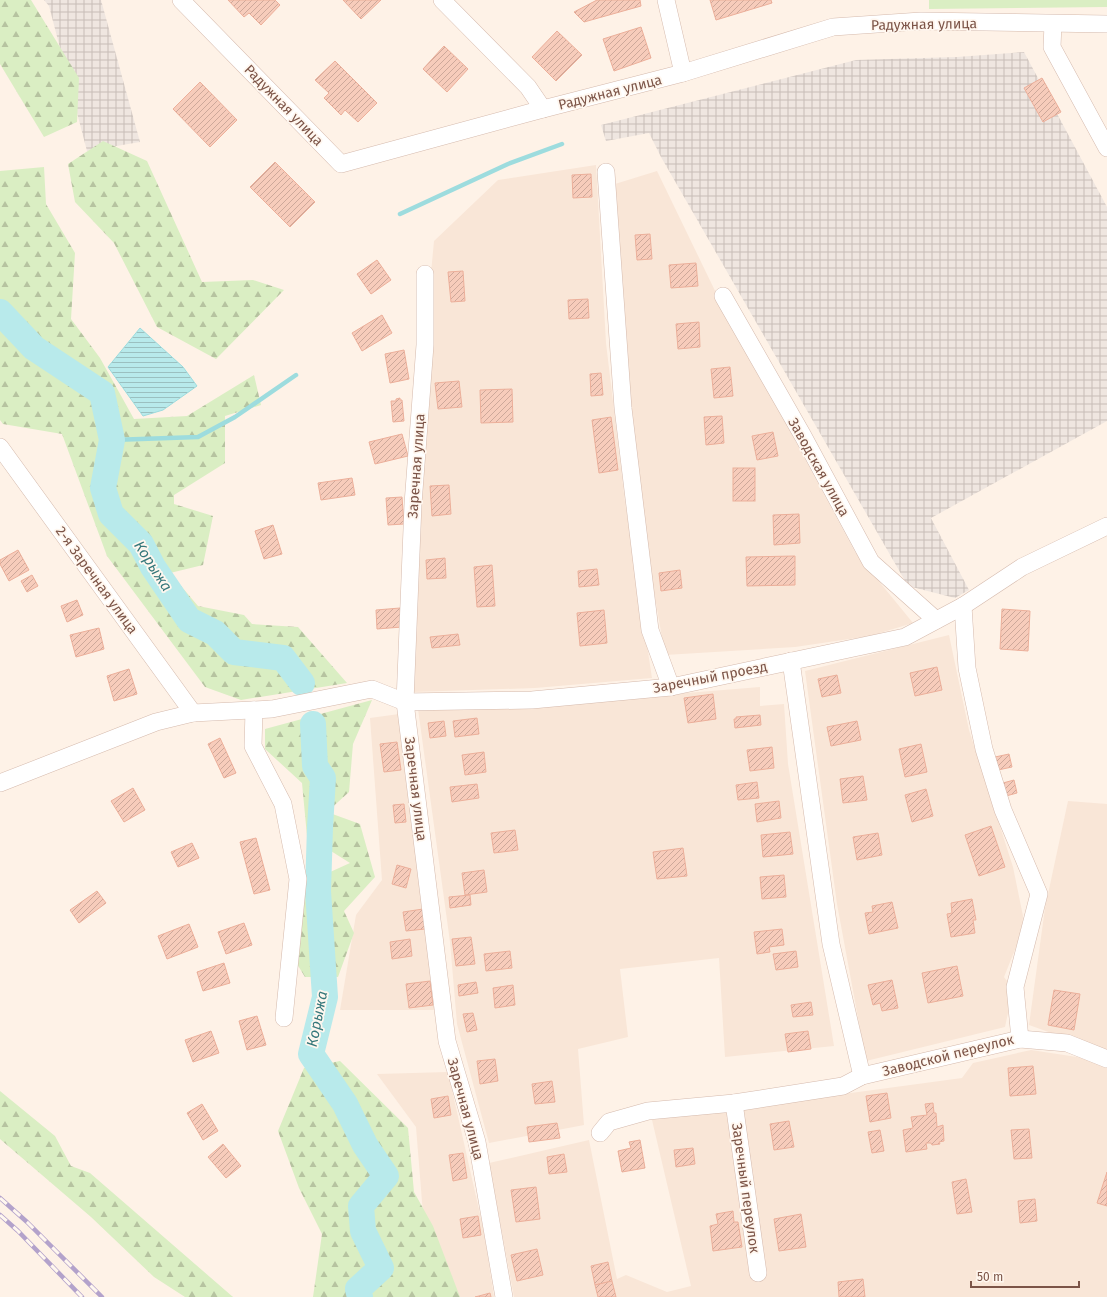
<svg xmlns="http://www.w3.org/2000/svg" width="1107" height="1297" font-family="'Fira Sans',sans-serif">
  <defs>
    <pattern id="industrial-grid" width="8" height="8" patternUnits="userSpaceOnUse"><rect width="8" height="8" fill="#efe6e0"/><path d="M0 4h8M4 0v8" fill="none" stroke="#c7bdb7"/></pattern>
    <pattern id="forest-firs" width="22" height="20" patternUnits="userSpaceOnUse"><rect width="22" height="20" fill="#daeec3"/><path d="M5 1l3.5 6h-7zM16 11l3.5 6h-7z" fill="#b6c3a0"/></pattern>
    <pattern id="water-rules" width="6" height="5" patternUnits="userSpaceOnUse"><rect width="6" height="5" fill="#b8eaeb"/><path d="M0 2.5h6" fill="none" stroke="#9bc0c0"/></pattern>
    <pattern id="building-hatch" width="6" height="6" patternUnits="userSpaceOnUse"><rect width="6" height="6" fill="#f7ccbb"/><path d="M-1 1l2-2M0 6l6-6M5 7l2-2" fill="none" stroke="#cda89a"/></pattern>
  </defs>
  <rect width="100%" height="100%" fill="#fef2e7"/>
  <g fill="#f9e6d7">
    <path d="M 596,165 L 606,343 L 625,502 L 652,678 L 535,688 L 413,692 L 431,273 L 434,241 L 498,180 Z"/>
    <path d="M 657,171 L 718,297 L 855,552 L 913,623 L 870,636 L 795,647 L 665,655 L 635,482 L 615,184 Z"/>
    <path d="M 949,635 L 969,730 L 1013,867 L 1023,916 L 1022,932 L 1004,977 L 1013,989 L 1005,1027 L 866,1061 L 837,904 L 805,671 Z"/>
    <path d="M 760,687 L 760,706 L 784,704 L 788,764 L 834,1046 L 725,1057 L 719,958 L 620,969 L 628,1037 L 578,1049 L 584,1125 L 489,1143 L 457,1024 L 450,942 L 418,709 L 576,702 Z"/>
    <path d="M 399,714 L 438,1010 L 340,1010 L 356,915 L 382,880 L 370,718 Z"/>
    <path d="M 1068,801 L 1107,804 L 1107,1053 L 1029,1025 L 1045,908 Z"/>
    <path d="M 1031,1050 L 1077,1057 L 1107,1065 L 1107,1297 L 514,1297 L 489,1163 L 589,1140 L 617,1279 L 626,1275 L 667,1292 L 691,1286 L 652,1120 L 962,1078 L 973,1063 Z"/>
    <path d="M 448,1072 L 484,1232 L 494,1297 L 435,1297 L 426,1251 L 416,1127 L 377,1074 Z"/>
  </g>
  <g fill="url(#industrial-grid)">
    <path d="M 44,0 L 101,0 L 140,142 L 87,151 L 49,6 Z"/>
    <path d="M 1024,52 L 1107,207 L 1107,421 L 931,518 L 969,590 L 955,598 L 908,586 L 661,157 L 649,133 L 606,141 L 601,125 L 856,60 L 957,57 Z"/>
  </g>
  <g fill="url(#forest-firs)">
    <path d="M 0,0 L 31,0 L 79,78 L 77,122 L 44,137 L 0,64 Z"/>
    <path d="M 103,141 L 147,161 L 202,282 L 253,280 L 284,290 L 216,359 L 157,327 L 114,243 L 75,202 L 68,164 Z"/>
    <path d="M 44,167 L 46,204 L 75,253 L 71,319 L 100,358 L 134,419 L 187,416 L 254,375 L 261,405 L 225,416 L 225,463 L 174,495 L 174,504 L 213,516 L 203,565 L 170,573 L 198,606 L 244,615 L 252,624 L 298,627 L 347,683 L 241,700 L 205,687 L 107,556 L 62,434 L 3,424 L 0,420 L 0,171 Z"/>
    <path d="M 372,700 L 353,744 L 349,792 L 327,812 L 360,824 L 375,877 L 344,911 L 354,933 L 338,977 L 305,977 L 297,964 L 306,883 L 350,863 L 307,836 L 302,783 L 265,749 L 265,729 Z"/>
    <path d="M 340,1061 L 408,1128 L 414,1192 L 433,1226 L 460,1297 L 313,1297 L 322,1234 L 299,1188 L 278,1131 L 304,1068 Z"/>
    <path d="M 0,1091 L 55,1136 L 71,1166 L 90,1173 L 233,1297 L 185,1297 L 154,1277 L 91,1217 L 0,1139 Z"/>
  </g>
  <path fill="#daeec3" d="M 929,0 L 1107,0 L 1107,7 L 929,9 Z"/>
  <path fill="url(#water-rules)" stroke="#9ddcde" d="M 140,328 L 183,367 L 197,386 L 163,410 L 143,416 L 108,367 Z"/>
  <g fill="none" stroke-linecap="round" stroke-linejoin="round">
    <g stroke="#9ddcde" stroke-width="4.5">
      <path d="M 400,214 L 508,164 L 562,144"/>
      <path d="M 112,440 L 198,437 L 235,417 L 296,375"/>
    </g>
    <g stroke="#b8eaeb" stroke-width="26">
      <path d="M 0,312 L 34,348 L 102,393 L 112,440 L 103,488 L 111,514 L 141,544 L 153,567 L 189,620 L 215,633 L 234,652 L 283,658 L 302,683"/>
      <path d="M 313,724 L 315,766 L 323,778 L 320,827 L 318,891 L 325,997 L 311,1054 L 345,1104 L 365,1145 L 386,1176 L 361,1206 L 363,1231 L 381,1268 L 358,1289 L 360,1297"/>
    </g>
  </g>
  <g fill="url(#building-hatch)" stroke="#ecaf9a">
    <path d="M 228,0 L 275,0 L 280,5 L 261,25 L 249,13 L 244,17 Z"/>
    <path d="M 343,0 L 381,0 L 361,19 Z"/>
    <path d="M 597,0 L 640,0 L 641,6 L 584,22 L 574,12 Z"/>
    <path d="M 710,0 L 771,0 L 772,3 L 716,20 Z"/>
    <path d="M 641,27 L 651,58 L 614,71 L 603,39 Z"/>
    <path d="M 557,31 L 582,55 L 556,81 L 532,57 Z"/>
    <path d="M 444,46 L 468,69 L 447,92 L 423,69 Z"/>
    <path d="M 335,61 L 377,103 L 358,122 L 345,110 L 341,115 L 324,98 L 329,93 L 315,80 Z"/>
    <path d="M 1042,78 L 1061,112 L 1043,122 L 1024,88 Z"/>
    <path d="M 200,82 L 237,120 L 210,147 L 173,109 Z"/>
    <path d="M 275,162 L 315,202 L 290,227 L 250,187 Z"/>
    <path d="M 591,174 L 592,197 L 573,198 L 572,175 Z"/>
    <path d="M 650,234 L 652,259 L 637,260 L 635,235 Z"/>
    <path d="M 377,260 L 391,280 L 371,294 L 357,274 Z"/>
    <path d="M 696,263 L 698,286 L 671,288 L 669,265 Z"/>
    <path d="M 463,271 L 465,301 L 451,302 L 448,272 Z"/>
    <path d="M 588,299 L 589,318 L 569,319 L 568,300 Z"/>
    <path d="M 382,315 L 392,333 L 362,351 L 352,333 Z"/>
    <path d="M 699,322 L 700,347 L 678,349 L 676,324 Z"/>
    <path d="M 404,350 L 409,379 L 390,383 L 385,354 Z"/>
    <path d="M 730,367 L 733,396 L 714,398 L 711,369 Z"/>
    <path d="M 601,373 L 603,395 L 591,396 L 590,374 Z"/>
    <path d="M 459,381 L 462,407 L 438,409 L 435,383 Z"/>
    <path d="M 512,389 L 513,422 L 481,423 L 480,390 Z"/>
    <path d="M 400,398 L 400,400 L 402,400 L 404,421 L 393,422 L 391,401 L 396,401 L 396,399 Z"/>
    <path d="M 722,416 L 724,443 L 706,445 L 704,417 Z"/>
    <path d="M 611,417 L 618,470 L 599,473 L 592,420 Z"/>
    <path d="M 773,432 L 778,456 L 757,460 L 752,436 Z"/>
    <path d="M 402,434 L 408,456 L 375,464 L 369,442 Z"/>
    <rect x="733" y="468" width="22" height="33"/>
    <path d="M 352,478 L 355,495 L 321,500 L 318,483 Z"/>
    <path d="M 449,485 L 451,514 L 432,516 L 430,486 Z"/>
    <path d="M 402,497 L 404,524 L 388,525 L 386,498 Z"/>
    <path d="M 799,514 L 800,543 L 774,545 L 773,515 Z"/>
    <path d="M 273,525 L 282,554 L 264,559 L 255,531 Z"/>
    <path d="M 18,550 L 29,570 L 9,581 L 0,564 L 0,560 Z"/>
    <path d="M 795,556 L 795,585 L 747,586 L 746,557 Z"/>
    <path d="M 445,558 L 446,578 L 427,579 L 426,560 Z"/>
    <path d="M 492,565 L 495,606 L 477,607 L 474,567 Z"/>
    <path d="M 597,569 L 599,585 L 579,587 L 578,571 Z"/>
    <path d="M 680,570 L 682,588 L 661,591 L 659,573 Z"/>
    <path d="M 32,575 L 38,586 L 27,592 L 21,581 Z"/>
    <path d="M 77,600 L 83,615 L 67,622 L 61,606 Z"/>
    <path d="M 400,608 L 402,627 L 377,629 L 376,610 Z"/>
    <path d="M 1002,609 L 1030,611 L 1028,651 L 1000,649 Z"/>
    <path d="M 604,610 L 607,643 L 580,646 L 577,613 Z"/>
    <path d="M 99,628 L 104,649 L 76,657 L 70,635 Z"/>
    <path d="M 458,634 L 460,645 L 432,648 L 430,637 Z"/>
    <path d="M 937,667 L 942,690 L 915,696 L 910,673 Z"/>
    <path d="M 129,669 L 137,694 L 114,701 L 107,676 Z"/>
    <path d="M 837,675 L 841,693 L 822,697 L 818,679 Z"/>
    <path d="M 713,694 L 716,719 L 688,723 L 684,698 Z"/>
    <path d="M 760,715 L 761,725 L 735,728 L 734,719 L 736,719 L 736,717 Z"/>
    <path d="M 477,718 L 479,734 L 455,737 L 453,721 Z"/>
    <path d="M 444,721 L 446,736 L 430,738 L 428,723 Z"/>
    <path d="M 857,721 L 861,740 L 831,746 L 827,727 Z"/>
    <path d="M 220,738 L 236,773 L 224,778 L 208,744 Z"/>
    <path d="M 397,742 L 401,770 L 384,772 L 380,744 Z"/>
    <path d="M 921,744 L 927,772 L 905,777 L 899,749 Z"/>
    <path d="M 772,747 L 774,768 L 750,771 L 747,750 Z"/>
    <path d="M 484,752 L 486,772 L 465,775 L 462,755 Z"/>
    <path d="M 1009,754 L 1012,767 L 998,770 L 995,757 Z"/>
    <path d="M 863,776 L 867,800 L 843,803 L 840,779 Z"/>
    <path d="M 1014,780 L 1017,793 L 1006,796 L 1003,783 Z"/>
    <path d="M 757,782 L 759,798 L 738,800 L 736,785 Z"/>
    <path d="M 477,784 L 479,798 L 452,802 L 450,787 Z"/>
    <path d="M 133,788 L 145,810 L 124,822 L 111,801 Z"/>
    <path d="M 926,789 L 933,816 L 912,822 L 905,795 Z"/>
    <path d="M 779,801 L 781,818 L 757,822 L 755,804 Z"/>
    <path d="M 404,804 L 406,822 L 395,823 L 393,805 Z"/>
    <path d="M 991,826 L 1005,867 L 979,876 L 965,835 Z"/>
    <path d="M 515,830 L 518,850 L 494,853 L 491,833 Z"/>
    <path d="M 790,832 L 793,854 L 763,857 L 761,835 Z"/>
    <path d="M 878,833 L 882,855 L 857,860 L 853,837 Z"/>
    <path d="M 256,838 L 270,890 L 254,894 L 240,842 Z"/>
    <path d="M 192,843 L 199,858 L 178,867 L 171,852 Z"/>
    <path d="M 683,848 L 687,876 L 657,879 L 653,852 Z"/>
    <path d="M 397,865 L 411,869 L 406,888 L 392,884 Z"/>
    <path d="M 484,870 L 487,892 L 465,895 L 462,873 Z"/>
    <path d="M 784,875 L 786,897 L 762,899 L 760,877 Z"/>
    <path d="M 97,891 L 106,903 L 79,923 L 70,910 Z"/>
    <path d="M 470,895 L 471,905 L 450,908 L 449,897 Z"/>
    <path d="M 972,899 L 976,920 L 973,920 L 975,933 L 951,937 L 947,914 L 952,913 L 951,903 Z"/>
    <path d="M 892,902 L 898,928 L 869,934 L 865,913 L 873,912 L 872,906 Z"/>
    <path d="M 423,909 L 425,929 L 406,931 L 403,912 Z"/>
    <path d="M 244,923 L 252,945 L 226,954 L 218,932 Z"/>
    <path d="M 189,924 L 198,947 L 167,959 L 158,936 Z"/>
    <path d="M 782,929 L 784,945 L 769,947 L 770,952 L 757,954 L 754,932 Z"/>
    <path d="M 471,937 L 475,964 L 456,966 L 452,939 Z"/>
    <path d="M 410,939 L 412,956 L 392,959 L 390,942 Z"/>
    <path d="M 510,951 L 512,968 L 486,971 L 484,954 Z"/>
    <path d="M 796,951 L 798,967 L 776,970 L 773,954 Z"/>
    <path d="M 224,963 L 230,983 L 203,991 L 197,972 Z"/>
    <path d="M 957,966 L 963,996 L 928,1003 L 922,973 Z"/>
    <path d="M 892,980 L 898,1008 L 882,1011 L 880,1003 L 873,1005 L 868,985 Z"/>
    <path d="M 430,981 L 433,1005 L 409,1008 L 406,984 Z"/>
    <path d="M 476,982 L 478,993 L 459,996 L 458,985 Z"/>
    <path d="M 513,985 L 515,1005 L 495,1008 L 493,988 Z"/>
    <path d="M 1054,990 L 1080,994 L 1074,1030 L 1048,1025 Z"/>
    <path d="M 811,1002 L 813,1015 L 793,1017 L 791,1005 Z"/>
    <path d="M 473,1013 L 477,1030 L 467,1032 L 463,1014 Z"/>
    <path d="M 257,1016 L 266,1045 L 247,1050 L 239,1021 Z"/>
    <path d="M 211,1031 L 219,1053 L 193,1062 L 185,1040 Z"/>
    <path d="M 808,1031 L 811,1049 L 788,1052 L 785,1034 Z"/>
    <path d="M 495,1059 L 498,1081 L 480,1084 L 477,1061 Z"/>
    <path d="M 1033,1066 L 1036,1094 L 1010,1096 L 1008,1068 Z"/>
    <path d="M 552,1081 L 555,1102 L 535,1104 L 532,1084 Z"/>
    <path d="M 887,1093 L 891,1118 L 870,1122 L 866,1096 Z"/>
    <path d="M 448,1096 L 451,1115 L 434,1118 L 431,1099 Z"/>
    <path d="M 933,1103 L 934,1113 L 936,1113 L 937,1127 L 943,1125 L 944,1141 L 939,1142 L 940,1144 L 932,1145 L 931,1143 L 926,1143 L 927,1149 L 906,1152 L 903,1130 L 913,1128 L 911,1117 L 927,1115 L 925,1104 Z"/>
    <path d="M 202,1104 L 218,1131 L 203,1140 L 187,1113 Z"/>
    <path d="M 789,1121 L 794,1147 L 774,1150 L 770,1124 Z"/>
    <path d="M 557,1123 L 560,1138 L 529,1142 L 527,1127 Z"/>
    <path d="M 1029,1129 L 1032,1158 L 1014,1159 L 1011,1130 Z"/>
    <path d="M 880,1130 L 884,1151 L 872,1153 L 868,1132 Z"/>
    <path d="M 640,1140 L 645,1168 L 622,1172 L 618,1151 L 631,1148 L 629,1142 Z"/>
    <path d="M 223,1144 L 241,1166 L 226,1178 L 208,1157 Z"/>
    <path d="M 693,1148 L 695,1164 L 676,1167 L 674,1150 Z"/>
    <path d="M 463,1153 L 467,1178 L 453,1181 L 449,1155 Z"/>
    <path d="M 564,1154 L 567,1172 L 549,1174 L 547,1157 Z"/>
    <path d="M 1107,1172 L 1107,1206 L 1097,1203 Z"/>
    <path d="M 966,1179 L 972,1212 L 957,1214 L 952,1182 Z"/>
    <path d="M 536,1187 L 540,1219 L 516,1222 L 511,1190 Z"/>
    <path d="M 1035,1199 L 1037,1221 L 1020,1223 L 1018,1201 Z"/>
    <path d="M 733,1211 L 734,1222 L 738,1222 L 742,1247 L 713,1251 L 710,1226 L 718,1224 L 716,1214 Z"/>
    <path d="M 801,1214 L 806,1247 L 779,1251 L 774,1219 Z"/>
    <path d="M 478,1216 L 481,1235 L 463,1238 L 460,1219 Z"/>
    <path d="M 537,1249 L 543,1275 L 517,1281 L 511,1255 Z"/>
    <path d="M 608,1262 L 612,1281 L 595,1285 L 591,1266 Z"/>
    <path d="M 863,1279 L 865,1297 L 839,1297 L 838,1282 Z"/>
    <path d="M 612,1281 L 616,1297 L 598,1297 L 595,1285 Z"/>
    <path d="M 490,1293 L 491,1297 L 475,1297 Z"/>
  </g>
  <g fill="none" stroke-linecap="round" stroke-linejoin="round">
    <g stroke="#d5baad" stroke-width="18">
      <g id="minor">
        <path d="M 181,0 L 341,164 L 543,109 L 683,73 L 833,27 L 921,21 L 1107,24"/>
        <path d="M 442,0 L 528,87 L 543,109"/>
        <path d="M 666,0 L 683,73"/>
        <path d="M 1053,24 L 1052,47 L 1107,148"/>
        <path d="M 606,172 L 623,408 L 650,630 L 671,687"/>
        <path d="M 425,274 L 425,345 L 413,504 L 405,702 L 447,1041 L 477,1142 L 504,1297"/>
        <path d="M 723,296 L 803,436 L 871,562 L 936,620"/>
        <path d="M 0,447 L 193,713"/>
        <path d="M 963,606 L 967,668 L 984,749 L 1003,810 L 1039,894 L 1015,987 L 1020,1039"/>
        <path d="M 791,661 L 831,944 L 862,1076"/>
        <path d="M 254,710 L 253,746 L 283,804 L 298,879 L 284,1018"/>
        <path d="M 0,783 L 156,722 L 193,713 L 272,709 L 372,689 L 405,702 L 532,700 L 671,687 L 905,637 L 963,606 L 1022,567 L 1107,526"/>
        <path d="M 734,1103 L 758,1273"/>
        <path d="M 600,1133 L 609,1122 L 648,1111 L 734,1103 L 843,1086 L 862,1076 L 1020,1039 L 1067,1043 L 1107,1059"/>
      </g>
    </g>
    <use href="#minor" stroke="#fff" stroke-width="17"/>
    <g stroke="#b3a2cb" stroke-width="4.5">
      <g id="rail">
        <path d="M 0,1198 L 27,1222 L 102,1297"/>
        <path d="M 0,1215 L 18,1231 L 82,1297"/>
      </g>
    </g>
    <use href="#rail" stroke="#fff7ef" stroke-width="3" stroke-dasharray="9" stroke-linecap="butt"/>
  </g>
  <g text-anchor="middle" stroke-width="3.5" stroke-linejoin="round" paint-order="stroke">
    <g font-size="14" fill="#7c5447" stroke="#fff7ef">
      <text transform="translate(924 24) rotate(-1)" y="5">Радужная улица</text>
      <text transform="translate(610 92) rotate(-14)" y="5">Радужная улица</text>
      <text transform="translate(284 105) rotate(46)" y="5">Радужная улица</text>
      <text transform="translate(416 466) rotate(-86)" y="5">Заречная улица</text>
      <text transform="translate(819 467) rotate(61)" y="5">Заводская улица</text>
      <text transform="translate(97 580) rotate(54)" y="5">2-я Заречная улица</text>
      <text transform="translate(710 677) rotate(-11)" y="5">Заречный проезд</text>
      <text transform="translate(416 789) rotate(83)" y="5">Заречная улица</text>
      <text transform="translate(948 1055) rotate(-14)" y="5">Заводской переулок</text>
      <text transform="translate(466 1109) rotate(75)" y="5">Заречная улица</text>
      <text transform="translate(746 1188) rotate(82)" y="5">Заречный переулок</text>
    </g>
    <g font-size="15" font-style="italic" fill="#36787b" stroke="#fff7ef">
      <text transform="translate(153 566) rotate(57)" y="5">Корыжа</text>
      <text transform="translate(317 1019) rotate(-79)" y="5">Корыжа</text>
    </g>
  </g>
  <path d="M971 1281v6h108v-6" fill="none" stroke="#7c5447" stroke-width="2"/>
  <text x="977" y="1281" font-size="12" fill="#7c5447" stroke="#fff7ef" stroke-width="3" paint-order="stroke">50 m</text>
</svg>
